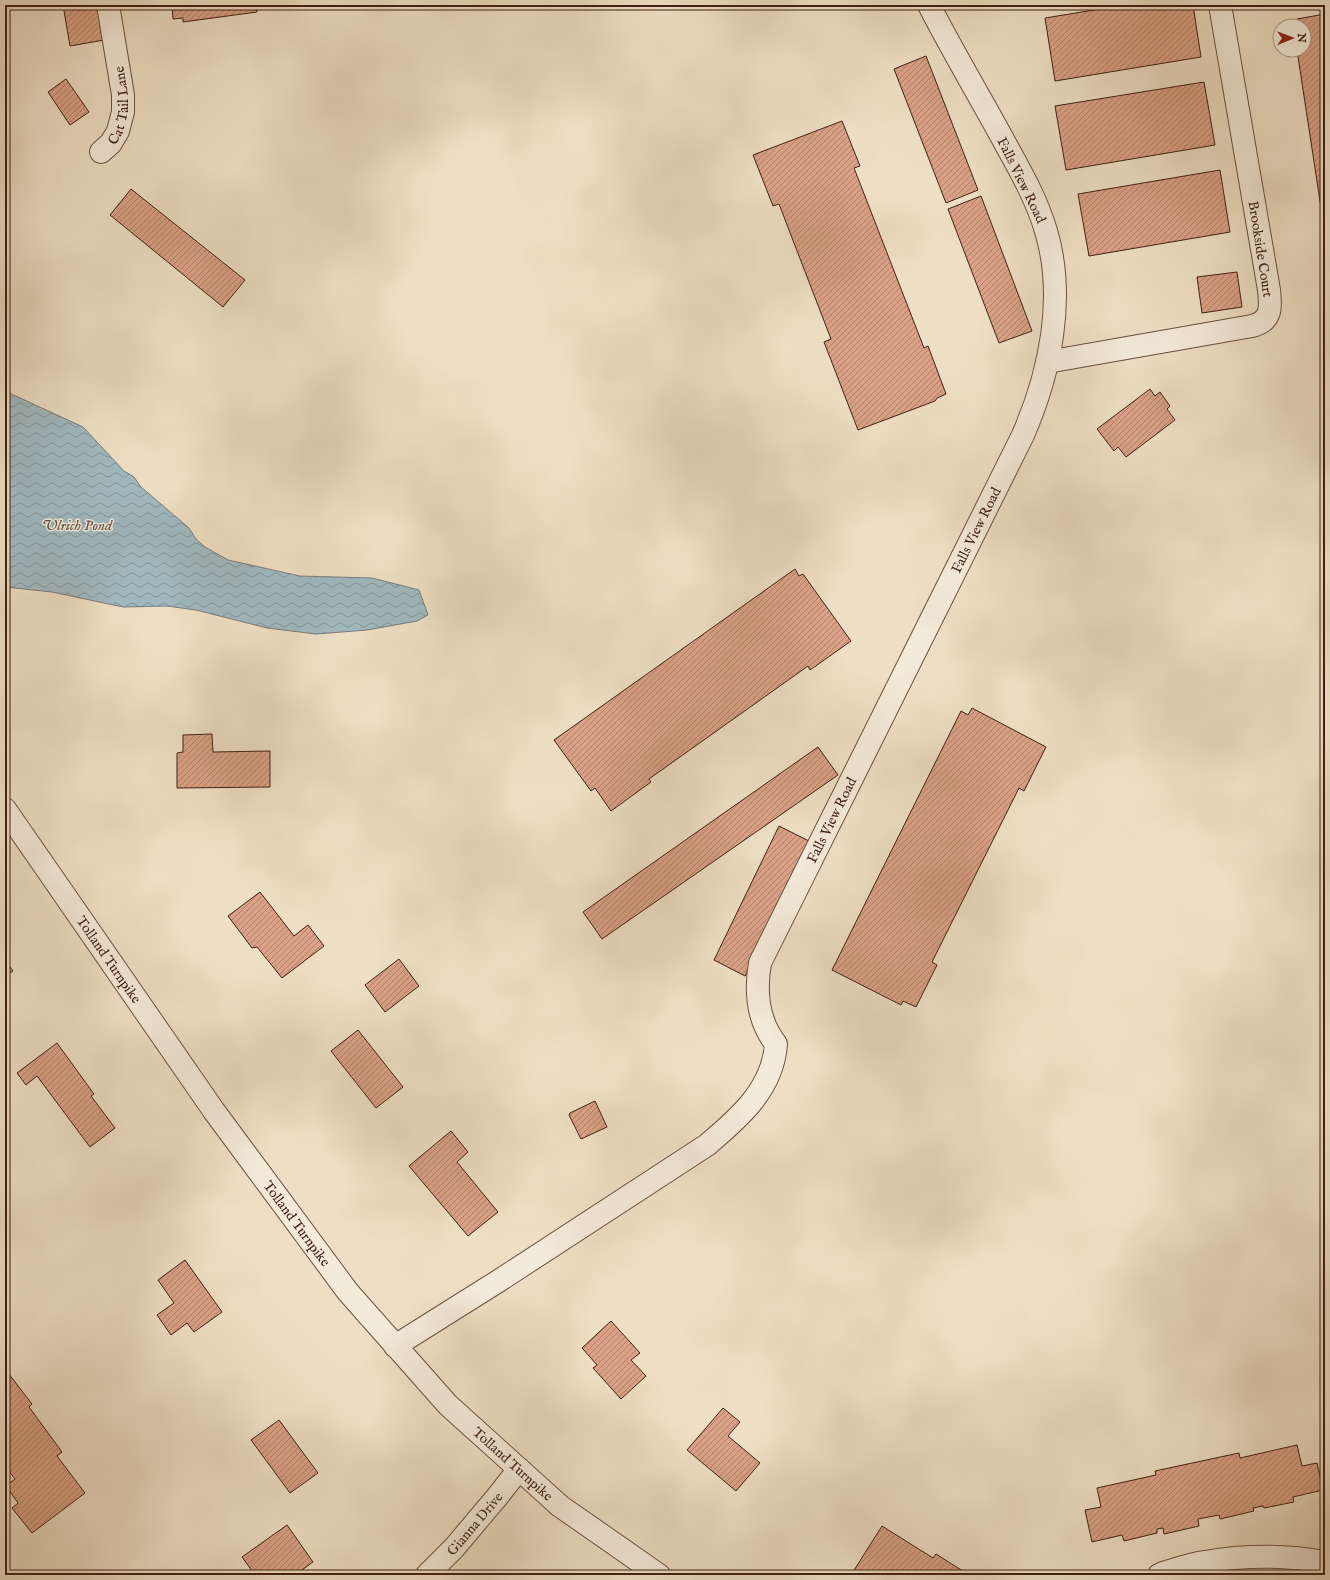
<svg xmlns="http://www.w3.org/2000/svg" width="1330" height="1580" font-family="'IM FELL English',serif">
  <defs>
    <pattern id="water-waves" width="16" height="10" patternUnits="userSpaceOnUse"><rect width="16" height="10" fill="#a0b9c0"/><path d="M0 5q4-4 8 0t8 0" fill="none" stroke="#84969b"/></pattern>
    <pattern id="building-hatch" width="6" height="6" patternUnits="userSpaceOnUse"><rect width="6" height="6" fill="#daa186"/><path d="M-1 1l2-2M0 6l6-6M5 7l2-2" fill="none" stroke="#b2836c"/></pattern>
  </defs>
  <rect width="100%" height="100%" fill="#eedfc4"/>
  <filter id="stains"><feTurbulence type="fractalNoise" baseFrequency=".005" numOctaves="4"/><feColorMatrix values="0 0 0 0 .2 0 0 0 0 .09 0 0 0 0 .02 0 0 0 .5 -.17"/></filter>
  <radialGradient id="worn" r=".72"><stop offset=".6" stop-color="#630" stop-opacity="0"/><stop offset="1" stop-color="#630" stop-opacity=".3"/></radialGradient>
  <path fill="url(#water-waves)" stroke="#797c7b" d="M 5,391 L 83,427 L 124,471 L 134,477 L 141,487 L 189,528 L 196,539 L 205,547 L 228,560 L 300,576 L 372,578 L 419,590 L 428,615 L 417,621 L 367,630 L 316,634 L 267,628 L 196,610 L 167,606 L 123,607 L 52,592 L 5,587 Z"/>
  <g fill="url(#building-hatch)" stroke="#3f2014">
    <path d="M 63,5 L 98,5 L 104,40 L 70,46 Z"/>
    <path d="M 172,5 L 266,5 L 267,7 L 256,8 L 257,12 L 183,22 L 183,18 L 173,19 Z"/>
    <path d="M 1125,5 L 1193,5 L 1201,57 L 1055,81 L 1045,18 Z"/>
    <path d="M 1325,14 L 1325,234 L 1297,50 L 1304,50 L 1304,26 L 1293,26 L 1298,25 L 1297,19 Z"/>
    <path d="M 926,56 L 978,190 L 946,203 L 894,69 Z"/>
    <path d="M 66,79 L 89,112 L 70,125 L 48,92 Z"/>
    <path d="M 1204,82 L 1215,145 L 1066,170 L 1055,106 Z"/>
    <path d="M 842,121 L 860,166 L 854,168 L 924,348 L 928,346 L 946,394 L 937,398 L 935,401 L 858,430 L 824,342 L 831,339 L 779,204 L 773,206 L 753,155 Z"/>
    <path d="M 1220,170 L 1230,232 L 1089,256 L 1078,194 Z"/>
    <path d="M 131,189 L 245,280 L 223,307 L 110,215 Z"/>
    <path d="M 981,196 L 1032,331 L 999,343 L 948,209 Z"/>
    <path d="M 1237,272 L 1242,307 L 1202,313 L 1197,277 Z"/>
    <path d="M 1150,389 L 1155,396 L 1160,392 L 1170,406 L 1167,409 L 1175,420 L 1126,457 L 1118,447 L 1114,451 L 1097,429 Z"/>
    <path d="M 795,569 L 799,576 L 803,574 L 851,641 L 810,670 L 808,666 L 649,779 L 651,782 L 611,811 L 595,788 L 591,791 L 554,740 Z"/>
    <path d="M 972,708 L 1046,747 L 1024,791 L 1019,788 L 932,962 L 937,965 L 916,1007 L 903,1001 L 901,1005 L 832,970 L 961,711 L 968,715 Z"/>
    <path d="M 212,734 L 213,752 L 270,751 L 270,787 L 177,788 L 177,753 L 183,752 L 183,735 Z"/>
    <path d="M 818,747 L 838,775 L 602,939 L 583,912 Z"/>
    <path d="M 779,826 L 811,842 L 745,976 L 714,960 Z"/>
    <path d="M 260,892 L 294,936 L 308,925 L 324,946 L 282,978 L 257,947 L 252,948 L 228,916 Z"/>
    <path d="M 399,959 L 419,986 L 385,1012 L 365,985 Z"/>
    <path d="M 5,960 L 13,971 L 5,976 Z"/>
    <path d="M 358,1030 L 403,1087 L 376,1108 L 331,1051 Z"/>
    <path d="M 57,1043 L 94,1094 L 91,1096 L 115,1128 L 90,1147 L 37,1076 L 26,1085 L 17,1073 Z"/>
    <path d="M 595,1101 L 607,1127 L 581,1139 L 569,1115 L 570,1113 Z"/>
    <path d="M 451,1131 L 468,1152 L 457,1162 L 498,1212 L 468,1236 L 409,1166 Z"/>
    <path d="M 185,1260 L 222,1312 L 194,1332 L 187,1323 L 171,1335 L 157,1315 L 174,1303 L 158,1280 Z"/>
    <path d="M 611,1321 L 640,1353 L 631,1360 L 646,1376 L 621,1399 L 593,1368 L 597,1365 L 582,1348 Z"/>
    <path d="M 5,1369 L 32,1404 L 29,1407 L 62,1452 L 57,1456 L 85,1493 L 32,1533 L 12,1508 L 18,1503 L 6,1486 L 15,1479 L 5,1466 Z"/>
    <path d="M 723,1408 L 740,1422 L 728,1436 L 760,1463 L 736,1491 L 687,1450 Z"/>
    <path d="M 279,1420 L 318,1473 L 290,1493 L 251,1440 Z"/>
    <path d="M 1297,1445 L 1302,1466 L 1317,1463 L 1323,1490 L 1293,1497 L 1294,1502 L 1264,1508 L 1263,1506 L 1253,1508 L 1254,1511 L 1220,1519 L 1219,1515 L 1198,1519 L 1199,1526 L 1164,1534 L 1163,1528 L 1157,1529 L 1157,1533 L 1124,1541 L 1122,1535 L 1092,1542 L 1085,1510 L 1101,1507 L 1097,1488 L 1156,1475 L 1155,1471 L 1239,1453 L 1240,1458 Z"/>
    <path d="M 287,1525 L 313,1562 L 295,1575 L 255,1575 L 242,1557 Z"/>
    <path d="M 882,1526 L 933,1558 L 936,1554 L 969,1575 L 851,1575 Z"/>
  </g>
  <g fill="none" stroke-linecap="round" stroke-linejoin="round">
    <g stroke="#6b5040" stroke-width="24">
      <g id="minor">
        <path id="s1" d="M 101,152 L 111,143 L 118,131 L 123,112 L 123,95 L 108,5"/>
        <path d="M 1047,362 L 1252,326 C 1272,321 1271,307 1269,290 L 1220,5"/>
        <path id="s2" d="M 5,809 L 214,1111 L 348,1292 L 448,1405 L 560,1506 L 659,1575"/>
        <path id="s3" d="M 395,1346 L 500,1280 L 707,1145 C 739,1118 773,1089 776,1044 C 758,1021 755,992 760,963 L 1023,435 C 1050,373 1066,298 1046,231 C 1037,200 1021,172 1005,143 C 980,97 953,52 929,5"/>
        <path id="s4" d="M 427,1575 L 454,1548 L 497,1497 L 519,1469"/>
        <path d="M 1159,1575 L 1163,1573 C 1176,1569 1191,1564 1205,1562 C 1245,1555 1285,1555 1325,1562"/>
      </g>
    </g>
    <use href="#minor" stroke="#f4ead9" stroke-width="22"/>
  </g>
  <g text-anchor="middle" stroke-width="3" stroke-linejoin="round" paint-order="stroke">
    <g font-size="14" fill="#3f2014" stroke="#f4ead9">
      <text dy="5" stroke="none"><textPath href="#s1" startOffset="53">Cat Tail Lane</textPath></text>
      <text transform="translate(1022 180) rotate(64)" y="5">Falls View Road</text>
      <text transform="translate(1261 249) rotate(81)" y="5">Brookside Court</text>
      <text dy="5" stroke="none"><textPath href="#s3" startOffset="1066">Falls View Road</textPath></text>
      <text dy="5" stroke="none"><textPath href="#s3" startOffset="742">Falls View Road</textPath></text>
      <text dy="5" stroke="none"><textPath href="#s2" startOffset="183">Tolland Turnpike</textPath></text>
      <text dy="5" stroke="none"><textPath href="#s2" startOffset="507">Tolland Turnpike</textPath></text>
      <text dy="5" stroke="none"><textPath href="#s2" startOffset="831">Tolland Turnpike</textPath></text>
      <text dy="5" stroke="none"><textPath href="#s4" startOffset="70">Gianna Drive</textPath></text>
    </g>
    <g font-size="15" font-style="italic" fill="#5c4e48" stroke="#f4ead9">
      <text x="77" y="530">Ulrich Pond</text>
    </g>
  </g>
  <rect width="1330" height="1580" fill="none" stroke="#eedfc4" stroke-width="20"/>
  <rect x="6" y="6" width="1318" height="1568" fill="none" stroke="#3f2014" stroke-width="2"/>
  <rect x="10" y="10" width="1310" height="1560" fill="none" stroke="#3f2014"/>
  <g transform="translate(1292 38) rotate(89)"><circle r="19" fill="#f4ead9" stroke="#ac998a"/>
  <path d="M0-3L7 15L0 10L-7 15Z" fill="#8f2418"/>
  <text y="-6" font-size="11" font-weight="bold" text-anchor="middle" fill="#3f2014">N</text>
  </g>
  <rect width="100%" height="100%" filter="url(#stains)"/>
  <rect width="100%" height="100%" fill="url(#worn)"/>
</svg>
